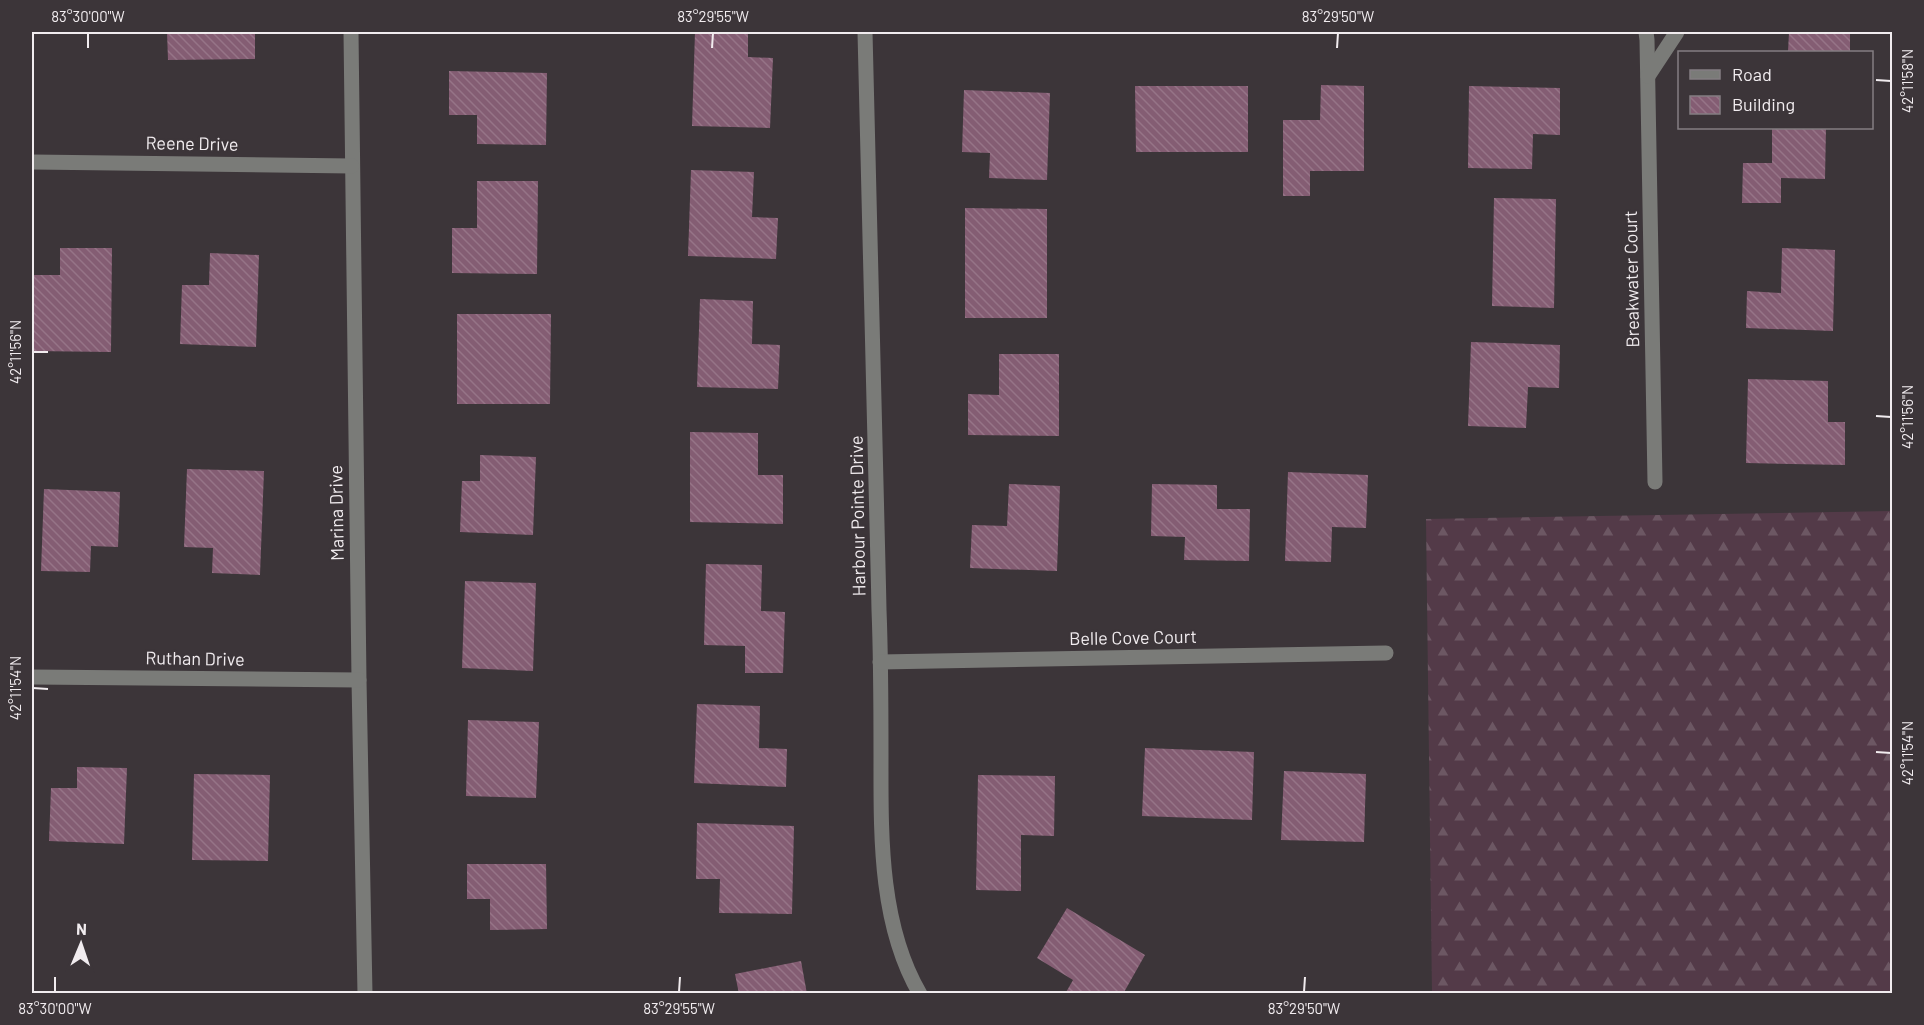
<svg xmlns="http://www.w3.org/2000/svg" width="1924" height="1025" font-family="Barlow,sans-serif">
  <defs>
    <pattern id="forest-firs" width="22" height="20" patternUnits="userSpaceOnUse" patternTransform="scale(1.5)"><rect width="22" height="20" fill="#533a48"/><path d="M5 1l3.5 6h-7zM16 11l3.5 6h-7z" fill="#6c5763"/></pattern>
    <pattern id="building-back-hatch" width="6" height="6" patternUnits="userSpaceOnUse" patternTransform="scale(1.5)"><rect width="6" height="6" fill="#845d73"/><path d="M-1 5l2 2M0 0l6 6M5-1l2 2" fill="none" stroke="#967487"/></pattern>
  </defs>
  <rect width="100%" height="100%" fill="#3c3539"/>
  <path fill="url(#forest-firs)" d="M 1892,511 L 1892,993 L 1432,993 L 1426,519 Z"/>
  <g fill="url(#building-back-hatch)">
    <path d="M 167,32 L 255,32 L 255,59 L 168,60 Z"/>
    <path d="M 695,32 L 748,33 L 748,57 L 773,58 L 770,128 L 692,126 Z"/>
    <path d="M 1789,32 L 1850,32 L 1850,52 L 1788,52 Z"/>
    <path d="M 449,71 L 547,73 L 546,145 L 477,144 L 477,115 L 449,115 Z"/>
    <path d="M 1321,85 L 1364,86 L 1364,171 L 1310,171 L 1310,196 L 1283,196 L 1283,120 L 1320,120 Z"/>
    <path d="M 1135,86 L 1248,86 L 1248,152 L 1136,152 Z"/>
    <path d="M 1469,86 L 1560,88 L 1560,135 L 1533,134 L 1532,169 L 1468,168 Z"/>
    <path d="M 964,90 L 1050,93 L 1047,180 L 989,178 L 990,153 L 962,152 Z"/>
    <path d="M 1772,128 L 1826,128 L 1825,179 L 1781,178 L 1781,203 L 1742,203 L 1743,163 L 1772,163 Z"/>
    <path d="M 691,170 L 754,172 L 752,217 L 778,218 L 776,259 L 688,256 Z"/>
    <path d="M 477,181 L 538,181 L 537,274 L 452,273 L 452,228 L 477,228 Z"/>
    <path d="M 1494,198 L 1556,199 L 1554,308 L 1492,306 Z"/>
    <path d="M 965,208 L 1047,209 L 1047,318 L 965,318 Z"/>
    <path d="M 60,248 L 112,248 L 111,352 L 32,351 L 32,275 L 60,275 Z"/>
    <path d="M 1782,248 L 1835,250 L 1833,331 L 1746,328 L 1747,291 L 1781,293 Z"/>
    <path d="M 210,253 L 259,255 L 256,347 L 180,344 L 182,285 L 209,285 Z"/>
    <path d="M 700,299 L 753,301 L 752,344 L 780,345 L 778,389 L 697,387 Z"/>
    <path d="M 457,314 L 551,314 L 550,404 L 457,404 Z"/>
    <path d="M 1471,342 L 1560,345 L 1559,388 L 1528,387 L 1526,428 L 1468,426 Z"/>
    <path d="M 999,354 L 1059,354 L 1059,436 L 968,435 L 968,394 L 999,395 Z"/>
    <path d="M 1748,379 L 1828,381 L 1828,422 L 1845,422 L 1845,465 L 1746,463 Z"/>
    <path d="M 690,432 L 758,433 L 758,475 L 783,475 L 783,524 L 690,522 Z"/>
    <path d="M 480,455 L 536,457 L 533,535 L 460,532 L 462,481 L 480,481 Z"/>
    <path d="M 187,469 L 264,471 L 260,575 L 212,573 L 213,548 L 184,547 Z"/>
    <path d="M 1288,472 L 1368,475 L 1366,528 L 1332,527 L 1331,562 L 1285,561 Z"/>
    <path d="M 1009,484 L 1060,486 L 1057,571 L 970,568 L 972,525 L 1007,526 Z"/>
    <path d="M 1152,484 L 1217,485 L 1217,509 L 1250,509 L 1249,561 L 1184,560 L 1185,537 L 1151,536 Z"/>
    <path d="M 44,489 L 120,492 L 118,547 L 91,546 L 90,572 L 41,571 Z"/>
    <path d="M 706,564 L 762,565 L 761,611 L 785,612 L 783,673 L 745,673 L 745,646 L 704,645 Z"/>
    <path d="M 465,581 L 536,583 L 533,671 L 462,668 Z"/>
    <path d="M 697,704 L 760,706 L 759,748 L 787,749 L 786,787 L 694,783 Z"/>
    <path d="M 468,720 L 539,722 L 536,798 L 466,796 Z"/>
    <path d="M 1145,748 L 1254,752 L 1252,820 L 1142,816 Z"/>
    <path d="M 77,767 L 127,768 L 124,844 L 49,841 L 51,788 L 77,788 Z"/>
    <path d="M 1284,771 L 1366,774 L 1364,842 L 1281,840 Z"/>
    <path d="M 194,774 L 270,775 L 268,861 L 192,860 Z"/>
    <path d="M 978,775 L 1055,776 L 1054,836 L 1021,835 L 1021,891 L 976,890 Z"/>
    <path d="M 697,823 L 794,826 L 792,914 L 719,913 L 720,879 L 696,879 Z"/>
    <path d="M 467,864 L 546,864 L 547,929 L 490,930 L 490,899 L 467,899 Z"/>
    <path d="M 1067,908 L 1145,955 L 1123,994 L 1065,994 L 1073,980 L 1037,958 Z"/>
    <path d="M 801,961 L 807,994 L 739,994 L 735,974 Z"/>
  </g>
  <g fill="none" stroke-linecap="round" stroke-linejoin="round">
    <g stroke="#7a7b78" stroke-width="15">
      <path d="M 351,32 L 359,680 L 365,994"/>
      <path d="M 865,32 C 869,224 875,417 879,610 C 881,659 881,708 881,756 C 881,834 879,924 920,994"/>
      <path d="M 1646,32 L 1647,40 L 1655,482"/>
      <path d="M 1648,76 L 1677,32"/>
      <path d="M 32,162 L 352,166"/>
      <path d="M 880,662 L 1386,653"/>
      <path d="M 32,677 L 359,680"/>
    </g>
  </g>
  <path fill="none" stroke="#f1ecef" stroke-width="2" d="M 88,48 L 88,33M 712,48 L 713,33M 1337,48 L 1338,33M 1876,80 L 1891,81M 33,352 L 48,352M 1876,416 L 1891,417M 33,688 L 48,689M 1876,752 L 1891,753M 55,992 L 55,977M 679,992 L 680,977M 1304,992 L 1305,977"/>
  <g text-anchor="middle" stroke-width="4.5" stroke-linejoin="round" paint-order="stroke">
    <g font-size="18" fill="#f1ecef" stroke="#3c3539">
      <text transform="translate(192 144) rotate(1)" y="6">Reene Drive</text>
      <text transform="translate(1632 279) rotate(-91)" y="6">Breakwater Court</text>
      <text transform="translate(337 513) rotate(-91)" y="6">Marina Drive</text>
      <text transform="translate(858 516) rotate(-91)" y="6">Harbour Pointe Drive</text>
      <text transform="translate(1133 638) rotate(-1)" y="6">Belle Cove Court</text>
      <text transform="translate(195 659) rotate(1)" y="6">Ruthan Drive</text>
    </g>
  </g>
  <rect width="1924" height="1025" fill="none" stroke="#3c3539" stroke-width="66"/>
  <rect x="1678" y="51" width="195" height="78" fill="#3c3539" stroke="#847e82" stroke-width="1.5"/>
  <rect x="1690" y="70" width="30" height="9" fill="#7a7b78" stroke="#847e82" stroke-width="1.5"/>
  <text x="1732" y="81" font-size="18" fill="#f1ecef">Road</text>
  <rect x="1690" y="96" width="30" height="18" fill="url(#building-back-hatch)" stroke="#847e82" stroke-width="1.5"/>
  <text x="1732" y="111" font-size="18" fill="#f1ecef">Building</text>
  <g transform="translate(81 944) rotate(2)" stroke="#3c3539" stroke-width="4.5" paint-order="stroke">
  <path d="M0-4.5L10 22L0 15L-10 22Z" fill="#f1ecef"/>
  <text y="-9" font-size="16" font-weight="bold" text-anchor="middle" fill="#f1ecef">N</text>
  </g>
  <rect x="33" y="33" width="1858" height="959" fill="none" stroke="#f1ecef" stroke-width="2"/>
  <g font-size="15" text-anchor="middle" fill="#f1ecef">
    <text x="88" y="22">83°30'00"W</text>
    <text x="713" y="22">83°29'55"W</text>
    <text x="1338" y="22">83°29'50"W</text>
    <text transform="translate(1908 81) rotate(-90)" y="5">42°11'58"N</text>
    <text transform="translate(16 352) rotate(-90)" y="5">42°11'56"N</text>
    <text transform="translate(1908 417) rotate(-90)" y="5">42°11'56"N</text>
    <text transform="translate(16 688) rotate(-90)" y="5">42°11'54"N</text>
    <text transform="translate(1908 753) rotate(-90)" y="5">42°11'54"N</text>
    <text x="55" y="1014">83°30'00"W</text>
    <text x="679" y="1014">83°29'55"W</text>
    <text x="1304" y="1014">83°29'50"W</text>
  </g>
</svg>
